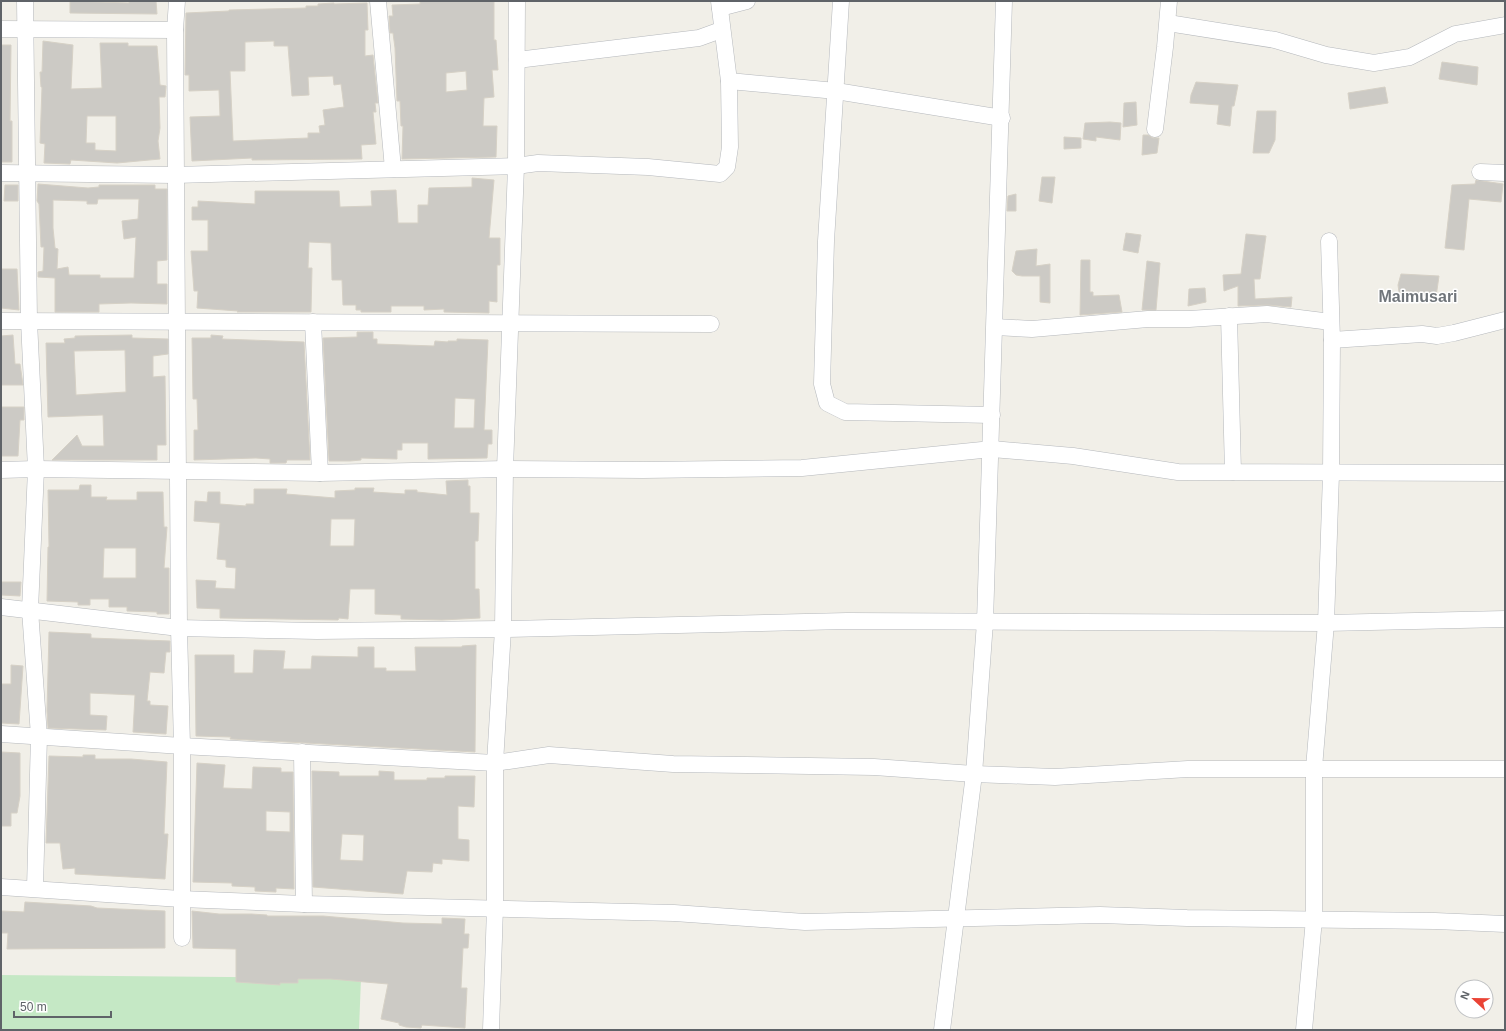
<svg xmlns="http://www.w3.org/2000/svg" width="1506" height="1031" font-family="Arial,sans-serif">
  <rect width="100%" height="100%" fill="#f1efe8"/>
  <path fill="#c5e8c5" d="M 1,975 L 361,978 L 359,1030 L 1,1030 Z"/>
  <g fill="#cccac5" stroke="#d6d1c6" fill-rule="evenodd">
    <path d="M 70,1 L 129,3 L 129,1 L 156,1 L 157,14 L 70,13 Z"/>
    <path d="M 420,1 L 494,1 L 494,40 L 496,40 L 498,70 L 492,70 L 494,97 L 484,98 L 483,126 L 497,126 L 496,157 L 402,159 L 403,126 L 401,126 L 400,101 L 397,101 L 395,48 L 393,33 L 390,33 L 389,16 L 393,16 L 392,5 L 420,4 ZM 466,71 L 467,90 L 446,92 L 446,73 Z"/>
    <path d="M 334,3 L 334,4 L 367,3 L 368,30 L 365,30 L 365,56 L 373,55 L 378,103 L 375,103 L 376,112 L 373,112 L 376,144 L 361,145 L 362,159 L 252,160 L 252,158 L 192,161 L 190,117 L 220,116 L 219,90 L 189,91 L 189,75 L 185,75 L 186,13 L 229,11 L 229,10 L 306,8 L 306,6 L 318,6 L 318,4 ZM 274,41 L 274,46 L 288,46 L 292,96 L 309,95 L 308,77 L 333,76 L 334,85 L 341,84 L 344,107 L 323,110 L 325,125 L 319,126 L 320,133 L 308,133 L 308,138 L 233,141 L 230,71 L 245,71 L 245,42 Z"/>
    <path d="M 43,41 L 73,45 L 71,89 L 102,88 L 100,43 L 128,43 L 128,46 L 157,46 L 160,85 L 166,86 L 165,97 L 159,97 L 160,128 L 158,141 L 160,159 L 117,163 L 71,160 L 70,164 L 44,163 L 45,144 L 40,143 L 42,87 L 41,87 L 40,72 L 42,72 ZM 87,116 L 116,116 L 116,151 L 95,150 L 95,143 L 86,143 Z"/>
    <path d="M 1,45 L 11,45 L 10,121 L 12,121 L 12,162 L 1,162 Z"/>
    <path d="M 1442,62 L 1478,67 L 1477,85 L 1439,79 Z"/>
    <path d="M 1196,82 L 1238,85 L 1234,106 L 1232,106 L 1230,126 L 1217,124 L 1219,105 L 1190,103 L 1191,95 Z"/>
    <path d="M 1385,87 L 1388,103 L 1350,109 L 1348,93 Z"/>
    <path d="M 1136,102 L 1137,125 L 1123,127 L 1124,103 Z"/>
    <path d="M 1257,111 L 1276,111 L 1275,140 L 1269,153 L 1253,153 Z"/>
    <path d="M 1110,122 L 1121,123 L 1120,140 L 1096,137 L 1096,141 L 1083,139 L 1085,123 Z"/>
    <path d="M 1143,135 L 1148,135 L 1153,138 L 1159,138 L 1157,153 L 1142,155 Z"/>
    <path d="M 1064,137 L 1081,138 L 1081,148 L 1064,149 Z"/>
    <path d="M 1042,177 L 1055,177 L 1052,203 L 1039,201 Z"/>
    <path d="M 472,178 L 494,180 L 489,238 L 500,238 L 500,265 L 497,265 L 497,302 L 489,301 L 489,313 L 444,312 L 444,309 L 424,310 L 424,306 L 391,306 L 391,312 L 361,312 L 361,310 L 356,310 L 356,305 L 343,305 L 342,280 L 332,280 L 331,243 L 309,242 L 308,268 L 312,268 L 311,312 L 237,312 L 238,311 L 197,308 L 198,291 L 194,291 L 191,251 L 208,251 L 208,220 L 192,220 L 192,207 L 198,207 L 198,201 L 255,204 L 255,191 L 339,191 L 340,207 L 372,206 L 371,191 L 396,190 L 398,223 L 418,223 L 418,205 L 428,205 L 429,188 L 472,187 Z"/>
    <path d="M 1476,180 L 1503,184 L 1501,202 L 1469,199 L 1464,250 L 1445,248 L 1452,185 L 1475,184 Z"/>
    <path d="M 38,184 L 88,188 L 99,187 L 99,185 L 155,185 L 155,189 L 167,189 L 167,260 L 157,261 L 157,284 L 167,284 L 167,304 L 131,303 L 99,304 L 99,312 L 55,312 L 55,278 L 38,277 L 38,272 L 43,271 L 44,247 L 41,247 L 39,204 L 37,201 ZM 98,199 L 139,199 L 138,219 L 122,221 L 124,239 L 136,237 L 134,278 L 100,278 L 100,275 L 69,275 L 68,267 L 57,269 L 58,249 L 55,248 L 53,228 L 53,200 L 87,201 L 87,204 L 97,204 Z"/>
    <path d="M 5,185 L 18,185 L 18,201 L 4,201 Z"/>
    <path d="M 1016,194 L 1016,211 L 1007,211 L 1008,196 Z"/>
    <path d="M 1126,233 L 1141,235 L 1138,253 L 1123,250 Z"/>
    <path d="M 1246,234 L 1266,236 L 1260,279 L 1254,279 L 1255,299 L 1292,297 L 1291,307 L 1267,305 L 1238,306 L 1238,286 L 1224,291 L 1223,275 L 1241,274 Z"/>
    <path d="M 1037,249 L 1036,266 L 1050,264 L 1050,303 L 1040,302 L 1040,276 L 1022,276 L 1016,275 L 1012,271 L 1016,251 Z"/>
    <path d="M 1081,260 L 1090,260 L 1090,292 L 1093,292 L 1093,296 L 1119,295 L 1122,312 L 1080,315 Z"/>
    <path d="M 1147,261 L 1160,263 L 1156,310 L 1142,310 Z"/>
    <path d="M 1,269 L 17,269 L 19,310 L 1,308 Z"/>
    <path d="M 1401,274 L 1439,276 L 1436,297 L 1399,292 L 1398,285 Z"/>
    <path d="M 1205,288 L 1206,302 L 1188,306 L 1189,289 Z"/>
    <path d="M 357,332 L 373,332 L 373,339 L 377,339 L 377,344 L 434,346 L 435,341 L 448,342 L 448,341 L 457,341 L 457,339 L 488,340 L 484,430 L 492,430 L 492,444 L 488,444 L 487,458 L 428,459 L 428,443 L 402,443 L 402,450 L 397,450 L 397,459 L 361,458 L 361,460 L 350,461 L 329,461 L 323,338 L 357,337 ZM 455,398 L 475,399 L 474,428 L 454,428 Z"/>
    <path d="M 13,335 L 15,364 L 20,364 L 23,385 L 1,385 L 1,336 Z"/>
    <path d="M 132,335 L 132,338 L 168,339 L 168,354 L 153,356 L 153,377 L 165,376 L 166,445 L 157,445 L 157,460 L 52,460 L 77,435 L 82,446 L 104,446 L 103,415 L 48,417 L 46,343 L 65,343 L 64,339 L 75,338 L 75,336 ZM 125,350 L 126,392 L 76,395 L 74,351 Z"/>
    <path d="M 211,335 L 223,336 L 222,339 L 304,342 L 310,460 L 287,460 L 286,463 L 270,463 L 270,459 L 256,458 L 194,460 L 194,430 L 198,430 L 197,399 L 193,399 L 192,338 L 211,338 Z"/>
    <path d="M 1,407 L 24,407 L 24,420 L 20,420 L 18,456 L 1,456 Z"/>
    <path d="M 468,480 L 468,486 L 470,486 L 470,513 L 479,513 L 478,541 L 475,541 L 475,589 L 479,589 L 480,618 L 442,620 L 401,619 L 401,615 L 375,614 L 375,589 L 350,589 L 348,619 L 339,618 L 338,620 L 220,618 L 220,609 L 197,608 L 196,580 L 216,581 L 215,588 L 235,589 L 236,568 L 226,567 L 226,560 L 217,559 L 220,523 L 194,521 L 195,501 L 207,502 L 208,492 L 220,492 L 220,504 L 246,506 L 246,504 L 254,504 L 254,489 L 287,489 L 286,494 L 335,498 L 335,491 L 355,490 L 355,488 L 374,488 L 373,492 L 405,494 L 405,490 L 417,490 L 417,492 L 447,495 L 446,481 ZM 331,519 L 355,519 L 354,546 L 330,546 Z"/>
    <path d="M 80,485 L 91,485 L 91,497 L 107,497 L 106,500 L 137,500 L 137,492 L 163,492 L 164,527 L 167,527 L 164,568 L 169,568 L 169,614 L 157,614 L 157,612 L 127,611 L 127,607 L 109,607 L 109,599 L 90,599 L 90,605 L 78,605 L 78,602 L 47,601 L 48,547 L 49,547 L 48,490 L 79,490 ZM 104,548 L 136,548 L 136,578 L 103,578 Z"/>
    <path d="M 1,582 L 21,582 L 20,596 L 1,595 Z"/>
    <path d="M 49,632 L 91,634 L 91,638 L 170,641 L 170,652 L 166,652 L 164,673 L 150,672 L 147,701 L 150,701 L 150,705 L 168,706 L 166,734 L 133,732 L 135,695 L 90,693 L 90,715 L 107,716 L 106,730 L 48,728 L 47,711 Z"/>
    <path d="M 476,645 L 475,752 L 230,739 L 231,737 L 196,736 L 195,655 L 234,655 L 234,673 L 253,673 L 254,650 L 285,651 L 283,669 L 311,669 L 312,656 L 358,657 L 358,647 L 374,647 L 374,668 L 386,668 L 386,671 L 416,671 L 415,647 L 462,647 L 462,646 Z"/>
    <path d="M 11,665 L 23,666 L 19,724 L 1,723 L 1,684 L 11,684 Z"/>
    <path d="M 1,752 L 20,753 L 20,796 L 17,813 L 11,813 L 11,826 L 1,826 Z"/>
    <path d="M 83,755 L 95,755 L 95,759 L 131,759 L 167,762 L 164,834 L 168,834 L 165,879 L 75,874 L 75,868 L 63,869 L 60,843 L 46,843 L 49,756 L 83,757 Z"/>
    <path d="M 197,763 L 225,765 L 223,788 L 252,789 L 253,767 L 281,768 L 281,772 L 293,772 L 294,889 L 276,888 L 276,892 L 255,891 L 255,887 L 232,886 L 232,883 L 193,882 ZM 266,811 L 290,812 L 290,832 L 266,831 Z"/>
    <path d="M 312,771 L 339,772 L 339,776 L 379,776 L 379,771 L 394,772 L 394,780 L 427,780 L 427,778 L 445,778 L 445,776 L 475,776 L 474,807 L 458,806 L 458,839 L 469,840 L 469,861 L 442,859 L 442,864 L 433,863 L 432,872 L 407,871 L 403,894 L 313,887 ZM 342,834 L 364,835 L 363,861 L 340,860 Z"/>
    <path d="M 25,902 L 91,906 L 97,908 L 165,911 L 165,948 L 7,949 L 8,933 L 1,933 L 1,911 L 24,912 Z"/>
    <path d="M 192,911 L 219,914 L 251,914 L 267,915 L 267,916 L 323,916 L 403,923 L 442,924 L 442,918 L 465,919 L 464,934 L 469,934 L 468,948 L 463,948 L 461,988 L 467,988 L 465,1028 L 422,1025 L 421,1028 L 406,1027 L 399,1025 L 399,1023 L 381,1019 L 388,984 L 331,979 L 298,979 L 298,983 L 280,983 L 280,985 L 236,982 L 236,949 L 193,948 Z"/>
  </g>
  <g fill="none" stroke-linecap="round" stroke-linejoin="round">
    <g stroke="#b5b8bc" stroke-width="17">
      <g id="minor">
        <path d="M 25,1 L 29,321 L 36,469 L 30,610 L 39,736 L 35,888"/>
        <path d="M 177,1 L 175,30 L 179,628 L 182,746 L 182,938"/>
        <path d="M 378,1 L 393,169"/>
        <path d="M 841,1 L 826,241 L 822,384 L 827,403 L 845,412 L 992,415"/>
        <path d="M 720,8 L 747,1"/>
        <path d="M 1168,23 L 1275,40 L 1326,55 L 1374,63 L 1410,57 L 1455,34 L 1505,25"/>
        <path d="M 1,29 L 175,30"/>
        <path d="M 517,60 L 699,38 L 721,30"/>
        <path d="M 729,81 L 836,91 L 1002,118"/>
        <path d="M 1155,129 L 1165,47 L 1169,1"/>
        <path d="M 1480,172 L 1505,173"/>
        <path d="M 1,173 L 175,175 L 516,166 L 538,163 L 648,167 L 720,174 L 727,167 L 730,147 L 729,81 L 719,1"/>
        <path d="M 1229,316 L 1233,472"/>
        <path d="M 1,321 L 711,324"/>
        <path d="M 313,322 L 320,473"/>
        <path d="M 995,327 L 1032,329 L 1148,319 L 1189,319 L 1267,314 L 1331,322"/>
        <path d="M 1332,340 L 1422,334 L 1437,336 L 1454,333 L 1505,320"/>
        <path d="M 1,470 L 36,469 L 320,473 L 505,469 L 643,470 L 802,468 L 992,449 L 1073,456 L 1178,472 L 1505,473"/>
        <path d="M 1,607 L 179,628 L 317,631 L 503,629 L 847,621 L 1326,623 L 1505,619"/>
        <path d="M 1,734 L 182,746 L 495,763 L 549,755 L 673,764 L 874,767 L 974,774 L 1055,777 L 1188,769 L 1505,769"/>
        <path d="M 302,752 L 304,904"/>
        <path d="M 1,887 L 181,899 L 304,904 L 674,913 L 805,922 L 1100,915 L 1187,918 L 1435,921 L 1505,924"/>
        <path d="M 491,1030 L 495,907 L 495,763 L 503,629 L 505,469 L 516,166 L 517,1"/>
        <path d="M 942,1030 L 974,774 L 985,622 L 1004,1"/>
        <path d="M 1304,1030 L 1314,919 L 1314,768 L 1326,623 L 1331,474 L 1332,340 L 1329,241"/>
      </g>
    </g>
    <use href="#minor" stroke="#fff" stroke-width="16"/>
  </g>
  <g text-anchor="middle" stroke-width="3" stroke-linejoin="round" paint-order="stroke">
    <g font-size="16" font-weight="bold" fill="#70757a" stroke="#fff">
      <text x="1418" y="302">Maimusari</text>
    </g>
  </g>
  <rect width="1506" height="1031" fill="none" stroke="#5f6368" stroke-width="4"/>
  <g transform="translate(1474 999) rotate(292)"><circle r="19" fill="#ffffff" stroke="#bfc1c3"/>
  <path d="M0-3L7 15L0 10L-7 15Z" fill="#ea4335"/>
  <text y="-6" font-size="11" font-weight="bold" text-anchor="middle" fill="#5f6368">N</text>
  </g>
  <path d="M14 1011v6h97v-6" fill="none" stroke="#5f6368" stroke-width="2"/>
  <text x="20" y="1011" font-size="12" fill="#5f6368" stroke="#ffffff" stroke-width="3" paint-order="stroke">50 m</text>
</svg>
